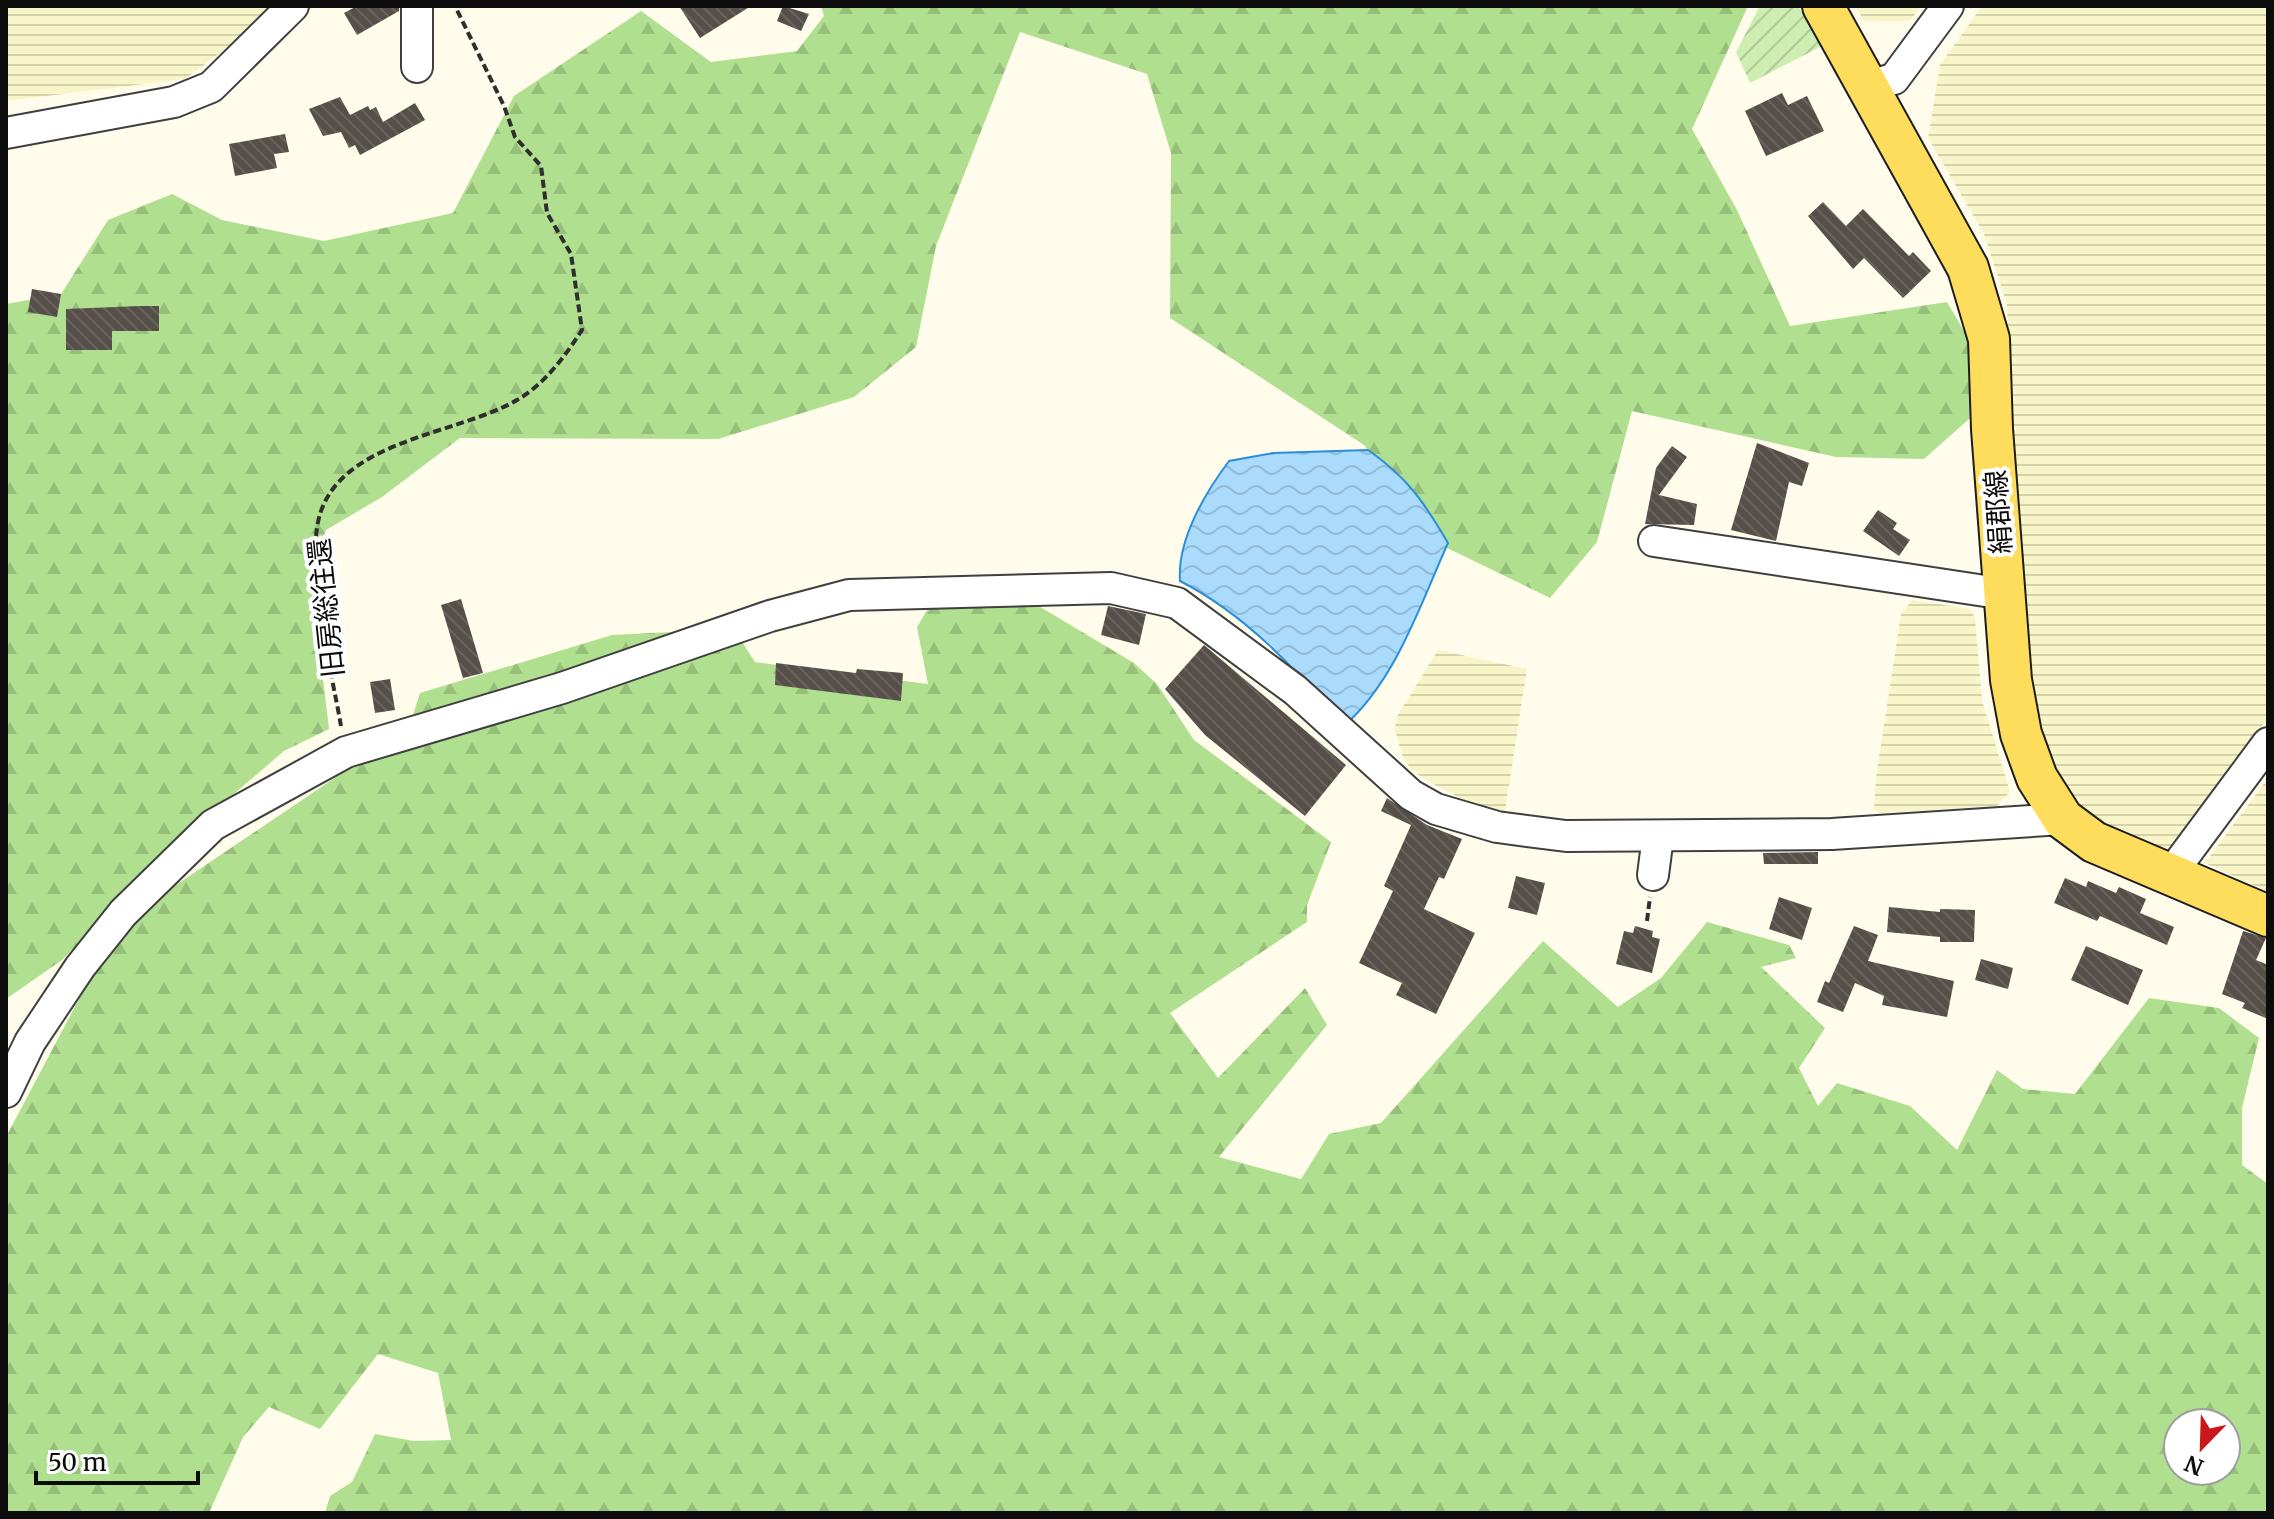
<svg xmlns="http://www.w3.org/2000/svg" width="2274" height="1519" font-family="Merriweather,'Noto Sans JP',serif">
  <defs>
    <pattern id="farmland-rules" width="6" height="5" patternUnits="userSpaceOnUse" patternTransform="scale(2)"><rect width="6" height="5" fill="#f8f6c9"/><path d="M0 2.5h6" fill="none" stroke="#d3d2ab"/></pattern>
    <pattern id="forest-firs" width="22" height="20" patternUnits="userSpaceOnUse" patternTransform="scale(2)"><rect width="22" height="20" fill="#b0e08f"/><path d="M5 1l3.5 6h-7zM16 11l3.5 6h-7z" fill="#96bf7a"/></pattern>
    <pattern id="garden-furrows" width="10" height="10" patternUnits="userSpaceOnUse" patternTransform="scale(2)"><rect width="10" height="10" fill="#ceedb1"/><path d="M-1 1l2-2M0 10L10 0M9 11l2-2" fill="none" stroke="#b0ca97"/></pattern>
    <pattern id="water-waves" width="16" height="10" patternUnits="userSpaceOnUse" patternTransform="scale(2)"><rect width="16" height="10" fill="#aadbfc"/><path d="M0 5q4-4 8 0t8 0" fill="none" stroke="#91bbd7"/></pattern>
    <pattern id="building-back-hatch" width="6" height="6" patternUnits="userSpaceOnUse" patternTransform="scale(2)"><rect width="6" height="6" fill="#564e48"/><path d="M-1 5l2 2M0 0l6 6M5-1l2 2" fill="none" stroke="#69635e"/></pattern>
  </defs>
  <rect width="100%" height="100%" fill="#fffcec"/>
  <g fill="url(#farmland-rules)">
    <path d="M 6,6 L 271,6 L 243,36 L 185,79 L 6,101 Z"/>
    <path d="M 1855,6 L 1921,6 L 1910,21 L 1865,22 Z"/>
    <path d="M 1982,6 L 2268,6 L 2268,717 L 2178,847 L 2167,855 L 2105,825 L 2073,801 L 2042,741 L 2024,668 L 2013,493 L 2007,304 L 1984,234 L 1928,138 L 1940,65 Z"/>
    <path d="M 1912,600 L 1970,609 L 1975,618 L 1982,700 L 2010,792 L 1997,806 L 1881,813 L 1874,810 L 1876,777 L 1901,614 Z"/>
    <path d="M 1438,650 L 1527,669 L 1505,811 L 1472,804 L 1437,786 L 1412,771 L 1403,758 L 1395,731 L 1396,718 Z"/>
    <path d="M 2268,778 L 2268,892 L 2205,863 Z"/>
  </g>
  <g fill="url(#forest-firs)" fill-rule="evenodd">
    <path d="M 821,6 L 1748,6 L 1692,129 L 1737,210 L 1790,326 L 1947,302 L 1973,346 L 1978,411 L 1924,459 L 1836,457 L 1632,411 L 1597,542 L 1550,598 L 1443,546 L 1364,445 L 1170,318 L 1171,153 L 1147,74 L 1020,32 L 936,246 L 916,347 L 854,397 L 718,439 L 460,438 L 382,497 L 326,530 L 311,580 L 329,729 L 284,751 L 166,852 L 62,960 L 6,999 L 6,304 L 61,294 L 108,220 L 172,194 L 222,220 L 324,241 L 453,213 L 514,96 L 641,11 L 711,62 L 797,51 L 824,16 Z"/>
    <path d="M 933,600 L 1037,605 L 1134,663 L 1157,684 L 1194,740 L 1331,842 L 1307,905 L 1307,922 L 1170,1013 L 1218,1078 L 1305,988 L 1327,1025 L 1219,1157 L 1301,1179 L 1329,1134 L 1381,1123 L 1543,941 L 1618,1007 L 1661,978 L 1707,922 L 1789,945 L 1796,958 L 1761,967 L 1825,1028 L 1799,1068 L 1818,1106 L 1837,1083 L 1910,1106 L 1957,1150 L 1997,1070 L 2023,1089 L 2075,1094 L 2149,998 L 2219,1008 L 2259,1038 L 2242,1108 L 2242,1165 L 2268,1184 L 2268,1513 L 325,1513 L 330,1496 L 352,1482 L 375,1434 L 414,1441 L 451,1440 L 438,1373 L 378,1354 L 320,1429 L 269,1407 L 243,1437 L 209,1513 L 6,1513 L 6,1137 L 115,931 L 133,914 L 345,771 L 403,747 L 420,693 L 612,635 L 734,629 L 755,662 L 928,684 L 917,627 ZM 2178,1423 L 2226,1423 L 2226,1471 L 2178,1471 Z"/>
  </g>
  <path fill="url(#garden-furrows)" d="M 1760,6 L 1798,6 L 1822,46 L 1750,83 L 1736,52 Z"/>
  <path fill="url(#water-waves)" stroke="#2a8edb" stroke-width="2" d="M 1368,450 C 1407,477 1424,502 1448,543 C 1420,605 1396,680 1344,726 C 1297,670 1245,614 1180,581 C 1177,540 1205,493 1229,461 L 1273,453 Z"/>
  <g fill="url(#building-back-hatch)">
    <path d="M 357,6 L 399,6 L 399,11 L 357,35 L 344,13 Z"/>
    <path d="M 679,6 L 751,6 L 700,38 Z"/>
    <path d="M 783,6 L 809,14 L 801,31 L 777,21 Z"/>
    <path d="M 1782,93 L 1788,105 L 1807,96 L 1824,131 L 1766,156 L 1745,111 Z"/>
    <path d="M 340,97 L 350,115 L 368,106 L 370,110 L 376,107 L 383,122 L 415,103 L 425,120 L 360,155 L 355,145 L 349,148 L 341,132 L 323,136 L 309,109 Z"/>
    <path d="M 285,134 L 289,152 L 274,154 L 277,168 L 235,176 L 229,144 Z"/>
    <path d="M 1823,202 L 1846,226 L 1863,209 L 1909,256 L 1913,252 L 1931,271 L 1903,298 L 1864,258 L 1853,269 L 1808,216 Z"/>
    <path d="M 32,289 L 61,294 L 57,317 L 28,312 Z"/>
    <path d="M 140,306 L 159,306 L 159,331 L 112,331 L 112,350 L 66,350 L 66,309 Z"/>
    <path d="M 1757,443 L 1809,463 L 1802,486 L 1789,482 L 1776,541 L 1731,530 Z"/>
    <path d="M 1672,446 L 1687,457 L 1659,495 L 1697,504 L 1694,525 L 1645,524 L 1656,468 Z"/>
    <path d="M 1878,510 L 1897,523 L 1893,529 L 1910,540 L 1899,556 L 1863,531 Z"/>
    <path d="M 461,599 L 483,673 L 463,678 L 441,605 Z"/>
    <path d="M 1108,606 L 1146,614 L 1139,645 L 1101,635 Z"/>
    <path d="M 1204,645 L 1346,765 L 1305,816 L 1205,735 L 1165,689 Z"/>
    <path d="M 776,663 L 856,673 L 857,669 L 903,673 L 901,701 L 775,685 Z"/>
    <path d="M 390,679 L 395,710 L 375,713 L 370,682 Z"/>
    <path d="M 1387,798 L 1427,825 L 1462,839 L 1444,879 L 1439,877 L 1424,909 L 1475,933 L 1436,1014 L 1396,995 L 1402,983 L 1359,963 L 1393,891 L 1384,886 L 1411,825 L 1381,811 Z"/>
    <path d="M 1818,852 L 1818,864 L 1764,864 L 1763,853 Z"/>
    <path d="M 1516,876 L 1545,883 L 1537,915 L 1508,908 Z"/>
    <path d="M 2065,878 L 2086,887 L 2088,881 L 2116,893 L 2119,887 L 2146,899 L 2140,913 L 2174,927 L 2167,945 L 2100,916 L 2097,921 L 2054,903 Z"/>
    <path d="M 1779,897 L 1812,908 L 1802,940 L 1769,929 Z"/>
    <path d="M 1889,907 L 1940,912 L 1940,909 L 1975,910 L 1974,942 L 1940,942 L 1940,937 L 1887,932 Z"/>
    <path d="M 1635,926 L 1653,931 L 1652,937 L 1660,939 L 1652,973 L 1616,964 L 1624,931 L 1633,933 Z"/>
    <path d="M 1854,926 L 1878,935 L 1868,961 L 1954,981 L 1947,1017 L 1882,1005 L 1884,996 L 1855,983 L 1843,1012 L 1817,1002 L 1825,981 L 1829,983 Z"/>
    <path d="M 2243,931 L 2266,938 L 2256,960 L 2268,965 L 2268,1019 L 2242,1008 L 2245,1003 L 2222,994 Z"/>
    <path d="M 2086,946 L 2143,970 L 2128,1005 L 2071,980 Z"/>
    <path d="M 1981,959 L 2013,968 L 2008,989 L 1975,980 Z"/>
  </g>
  <g fill="none" stroke-linecap="round" stroke-linejoin="round">
    <g stroke="#3f3f3f" stroke-width="34">
      <g id="minor">
        <path d="M 417,67 L 417,6"/>
        <path d="M 1870,85 L 1894,79 L 1948,6"/>
        <path d="M 6,133 L 174,102 L 211,87 L 293,6"/>
        <path d="M 1654,541 L 2005,594"/>
        <path d="M 1653,875 L 1658,836"/>
        <path d="M 2170,875 L 2268,743"/>
        <path d="M 6,1092 L 30,1042 L 80,967 L 123,913 L 213,825 L 346,752 L 562,688 L 770,616 L 849,595 L 1111,588 L 1177,603 L 1295,690 L 1411,795 L 1436,809 L 1497,827 L 1566,836 L 1832,834 L 2063,819"/>
      </g>
    </g>
    <g stroke="#1d1d1d" stroke-width="44">
      <path id="major" d="M 1823,6 L 1968,268 L 1989,339 L 1992,429 L 2011,680 L 2021,734 L 2037,778 L 2063,819 L 2094,842 L 2268,916"/>
    </g>
    <g stroke="#2e2e2e" stroke-width="4" stroke-dasharray="8 4" stroke-linecap="butt">
      <path d="M 341,726 C 331,668 309,586 317,528 C 329,440 456,436 517,400 C 545,384 565,356 582,330 L 571,254 L 547,213 L 541,166 L 515,137 L 504,106 L 455,6"/>
      <path d="M 1647,921 L 1650,897"/>
    </g>
    <use href="#minor" stroke="#fff" stroke-width="30"/>
    <use href="#major" stroke="#ffdd5c" stroke-width="40"/>
  </g>
  <g text-anchor="middle" stroke-width="8" stroke-linejoin="round" paint-order="stroke">
    <g font-size="28" fill="#0c0c0c" stroke="#fff">
      <text transform="translate(1998 512) rotate(-94)" y="10">絹郡線</text>
      <text transform="translate(326 608) rotate(-96)" y="10">旧房総往還</text>
    </g>
  </g>
  <rect width="2274" height="1519" fill="none" stroke="#0c0c0c" stroke-width="16"/>
  <g transform="translate(2202 1447) rotate(203)"><circle r="38" fill="#ffffff" stroke="#9e9e9e" stroke-width="2"/>
  <path d="M0-6L14 30L0 20L-14 30Z" fill="#ca1719"/>
  <text y="-12" font-size="22" font-weight="bold" text-anchor="middle" fill="#0c0c0c">N</text>
  </g>
  <path d="M36 1471v12h162v-12" fill="none" stroke="#0c0c0c" stroke-width="4"/>
  <text x="48" y="1471" font-size="24" fill="#0c0c0c" stroke="#ffffff" stroke-width="6" paint-order="stroke">50 m</text>
</svg>
